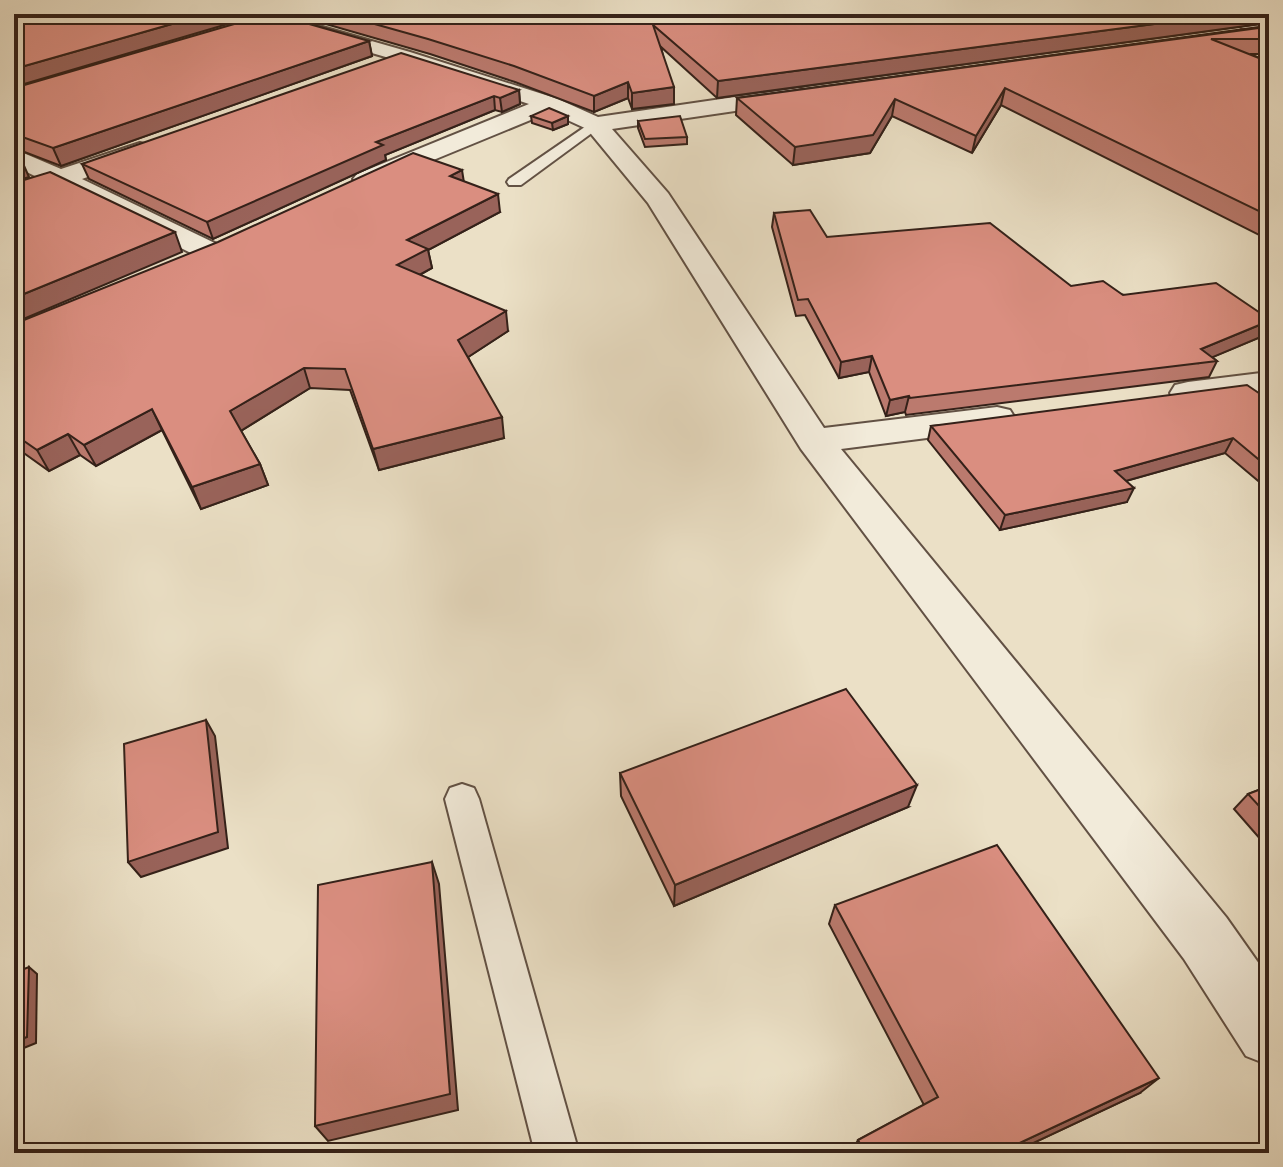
<svg xmlns="http://www.w3.org/2000/svg" width="1283" height="1167" font-family="'Old Standard TT',serif">
  <rect width="100%" height="100%" fill="#ebe0c6"/>
  <filter id="stains"><feTurbulence type="fractalNoise" baseFrequency=".0025" numOctaves="4"/><feColorMatrix values="0 0 0 0 .2 0 0 0 0 .09 0 0 0 0 .02 0 0 0 .5 -.17"/></filter>
  <radialGradient id="worn" r=".72"><stop offset=".6" stop-color="#630" stop-opacity="0"/><stop offset="1" stop-color="#630" stop-opacity=".3"/></radialGradient>
  <g fill="none" stroke-linecap="round" stroke-linejoin="round">
    <g stroke="#625144" stroke-width="4">
      <g id="lane">
        <path d="M 595,120 L 600,121 L 600,127 L 521,185 L 509,185 L 507,182 L 509,179 Z"/>
        <path d="M 462,784 L 474,788 L 479,799 L 579,1153 L 535,1153 L 445,799 L 450,788 Z"/>
      </g>
    </g>
    <g stroke="#625144" stroke-width="4">
      <g id="street">
        <path d="M 248,14 L 277,14 L 410,52 L 558,99 L 598,117 L 797,88 L 805,90 L 808,95 L 805,100 L 797,102 L 612,129 L 668,193 L 824,428 L 997,407 L 1010,410 L 1015,418 L 1010,426 L 997,429 L 841,449 L 1226,917 L 1269,978 L 1269,1065 L 1246,1056 L 1184,959 L 801,449 L 648,203 L 587,129 L 550,112 L 375,184 L 357,184 L 353,179 L 357,174 L 529,104 L 396,60 L 251,18 Z"/>
        <path d="M 751,14 L 772,14 L 783,25 L 781,29 L 767,29 Z"/>
        <path d="M 1225,14 L 1246,14 L 1269,31 L 1269,46 L 1262,44 Z"/>
        <path d="M 140,143 L 149,145 L 152,150 L 149,155 L 82,179 L 223,247 L 228,253 L 223,259 L 213,262 L 203,259 L 58,187 L 14,202 L 14,185 L 37,177 L 14,166 L 14,149 L 61,169 Z"/>
        <path d="M 1269,372 L 1269,392 L 1188,404 L 1175,401 L 1170,393 L 1175,385 L 1188,382 Z"/>
      </g>
    </g>
    <use href="#lane" fill="#f2ebda" fill-rule="evenodd"/>
    <use href="#street" fill="#f2ebda" fill-rule="evenodd"/>
  </g>
  <g fill="#bb7a6e" stroke="#342119" stroke-width="2">
    <path d="M 269,14 L 800,14 L 744,20 L 747,22 L 827,14 L 1269,14 L 1269,54 L 1250,54 L 1269,62 L 1269,240 L 1001,105 L 972,153 L 892,116 L 870,153 L 793,165 L 736,115 L 737,98 L 1266,26 L 1260,24 L 717,98 L 661,47 L 674,104 L 632,109 L 628,98 L 594,112 L 515,82 L 430,54 L 312,20 L 279,15 L 369,41 L 372,56 L 61,166 L 14,148 L 14,88 Z"/>
    <path d="M 519,90 L 520,104 L 502,112 L 495,110 L 385,155 L 386,160 L 213,239 L 89,179 L 82,164 Z"/>
    <path d="M 531,116 L 568,116 L 568,124 L 553,130 L 532,123 Z"/>
    <path d="M 638,121 L 687,137 L 687,144 L 645,147 L 638,128 Z"/>
    <path d="M 464,182 L 500,212 L 428,250 L 432,268 L 420,275 L 508,331 L 468,357 L 504,438 L 379,470 L 350,390 L 310,388 L 241,431 L 260,464 L 268,485 L 201,509 L 162,430 L 96,466 L 80,455 L 49,471 L 14,446 L 14,324 Z"/>
    <path d="M 774,213 L 827,237 L 1071,286 L 1269,319 L 1269,324 L 1263,336 L 1212,357 L 1217,361 L 1209,377 L 906,415 L 905,412 L 886,416 L 869,372 L 839,378 L 805,315 L 796,316 L 772,227 Z"/>
    <path d="M 1269,400 L 1269,490 L 1225,453 L 1126,481 L 1127,502 L 1000,530 L 928,440 L 931,426 Z"/>
    <path d="M 620,773 L 908,807 L 674,906 L 621,796 Z"/>
    <path d="M 1269,786 L 1269,849 L 1234,809 L 1248,794 Z"/>
    <path d="M 835,905 L 1140,1093 L 1012,1153 L 851,1153 L 858,1140 L 924,1105 L 829,924 Z"/>
  </g>
  <g fill="#99635a" stroke="#342119" stroke-width="2">
    <path d="M 14,14 L 31,14 L 14,18 Z"/>
    <path d="M 207,14 L 247,14 L 248,18 L 14,87 L 14,69 Z"/>
    <path d="M 735,14 L 800,14 L 746,19 L 734,29 Z"/>
    <path d="M 1231,14 L 1264,14 L 1260,24 L 717,98 L 718,81 Z"/>
    <path d="M 369,41 L 372,56 L 61,166 L 53,148 Z"/>
    <path d="M 628,82 L 628,98 L 594,112 L 594,96 Z"/>
    <path d="M 674,87 L 674,104 L 632,109 L 632,93 Z"/>
    <path d="M 1005,88 L 1001,105 L 972,153 L 976,136 Z"/>
    <path d="M 519,90 L 520,104 L 502,112 L 500,98 Z"/>
    <path d="M 494,96 L 495,110 L 385,155 L 386,160 L 213,239 L 207,222 L 376,142 Z"/>
    <path d="M 895,99 L 892,116 L 870,153 L 793,165 L 795,147 Z"/>
    <path d="M 568,116 L 568,124 L 553,130 L 552,123 Z"/>
    <path d="M 21,159 L 29,177 L 14,182 L 14,161 Z"/>
    <path d="M 462,170 L 465,189 L 450,176 Z"/>
    <path d="M 498,194 L 500,212 L 428,250 L 432,268 L 401,285 L 397,265 L 407,240 Z"/>
    <path d="M 175,232 L 182,252 L 14,323 L 14,298 Z"/>
    <path d="M 506,311 L 508,331 L 462,361 L 458,340 Z"/>
    <path d="M 1269,321 L 1269,324 L 1263,336 L 1199,363 L 1201,349 Z"/>
    <path d="M 872,356 L 869,372 L 839,378 L 841,362 Z"/>
    <path d="M 304,368 L 310,388 L 239,432 L 230,411 Z"/>
    <path d="M 909,396 L 905,412 L 886,416 L 890,400 Z"/>
    <path d="M 152,409 L 162,430 L 96,466 L 84,445 Z"/>
    <path d="M 502,417 L 504,438 L 379,470 L 373,449 Z"/>
    <path d="M 68,434 L 80,455 L 49,471 L 37,450 Z"/>
    <path d="M 1233,438 L 1225,453 L 1108,486 L 1115,471 Z"/>
    <path d="M 260,464 L 268,485 L 201,509 L 192,487 Z"/>
    <path d="M 1134,488 L 1127,502 L 1000,530 L 1005,515 Z"/>
    <path d="M 14,694 L 17,727 L 23,735 L 22,790 L 14,792 Z"/>
    <path d="M 206,720 L 215,736 L 228,848 L 141,877 L 128,862 Z"/>
    <path d="M 917,785 L 908,807 L 674,906 L 675,885 Z"/>
    <path d="M 432,862 L 439,884 L 458,1110 L 328,1141 L 315,1126 Z"/>
    <path d="M 29,967 L 37,974 L 36,1043 L 14,1052 L 14,1042 Z"/>
    <path d="M 1159,1078 L 1140,1093 L 1012,1153 L 998,1153 Z"/>
  </g>
  <g fill="#da8e80" stroke="#342119" stroke-width="2">
    <path d="M 36,14 L 207,14 L 14,69 L 14,20 Z"/>
    <path d="M 269,14 L 274,14 L 369,41 L 53,148 L 14,134 L 14,88 Z"/>
    <path d="M 339,14 L 735,14 L 747,22 L 827,14 L 1231,14 L 718,81 L 653,25 L 674,87 L 632,93 L 628,82 L 594,96 L 514,66 L 428,39 Z"/>
    <path d="M 1269,25 L 1269,39 L 1211,39 L 1269,62 L 1269,216 L 1005,88 L 976,136 L 895,99 L 873,135 L 795,147 L 737,98 L 1266,27 Z"/>
    <path d="M 401,53 L 519,90 L 500,98 L 494,96 L 376,142 L 383,145 L 207,222 L 82,164 Z"/>
    <path d="M 549,108 L 568,116 L 552,123 L 531,116 Z"/>
    <path d="M 680,116 L 687,137 L 645,139 L 638,121 Z"/>
    <path d="M 413,153 L 462,170 L 450,176 L 498,194 L 407,240 L 428,249 L 397,265 L 506,311 L 458,340 L 502,417 L 373,449 L 345,369 L 304,368 L 230,411 L 260,464 L 192,487 L 152,409 L 84,445 L 68,434 L 37,450 L 14,434 L 14,324 L 218,242 Z"/>
    <path d="M 14,155 L 21,159 L 14,161 Z"/>
    <path d="M 50,172 L 175,232 L 14,298 L 14,183 Z"/>
    <path d="M 810,210 L 827,237 L 990,223 L 1071,286 L 1103,281 L 1123,295 L 1216,283 L 1269,319 L 1269,321 L 1201,349 L 1217,361 L 910,398 L 909,396 L 890,400 L 872,356 L 841,362 L 808,299 L 798,300 L 774,213 Z"/>
    <path d="M 1247,385 L 1269,400 L 1269,468 L 1233,438 L 1115,471 L 1134,488 L 1005,515 L 931,426 Z"/>
    <path d="M 846,689 L 917,785 L 675,885 L 620,773 Z"/>
    <path d="M 206,720 L 218,832 L 128,862 L 124,744 Z"/>
    <path d="M 1269,786 L 1269,817 L 1248,794 Z"/>
    <path d="M 997,845 L 1159,1078 L 998,1153 L 865,1153 L 858,1140 L 938,1097 L 835,905 Z"/>
    <path d="M 432,862 L 450,1094 L 315,1126 L 318,885 Z"/>
    <path d="M 29,967 L 27,1037 L 14,1042 L 14,973 Z"/>
  </g>
  <rect width="1283" height="1167" fill="none" stroke="#ebe0c6" stroke-width="48"/>
  <rect x="16" y="16" width="1251" height="1135" fill="none" stroke="#342119" stroke-width="4"/>
  <rect x="24" y="24" width="1235" height="1119" fill="none" stroke="#342119" stroke-width="2"/>
  <rect width="100%" height="100%" filter="url(#stains)"/>
  <rect width="100%" height="100%" fill="url(#worn)"/>
</svg>
